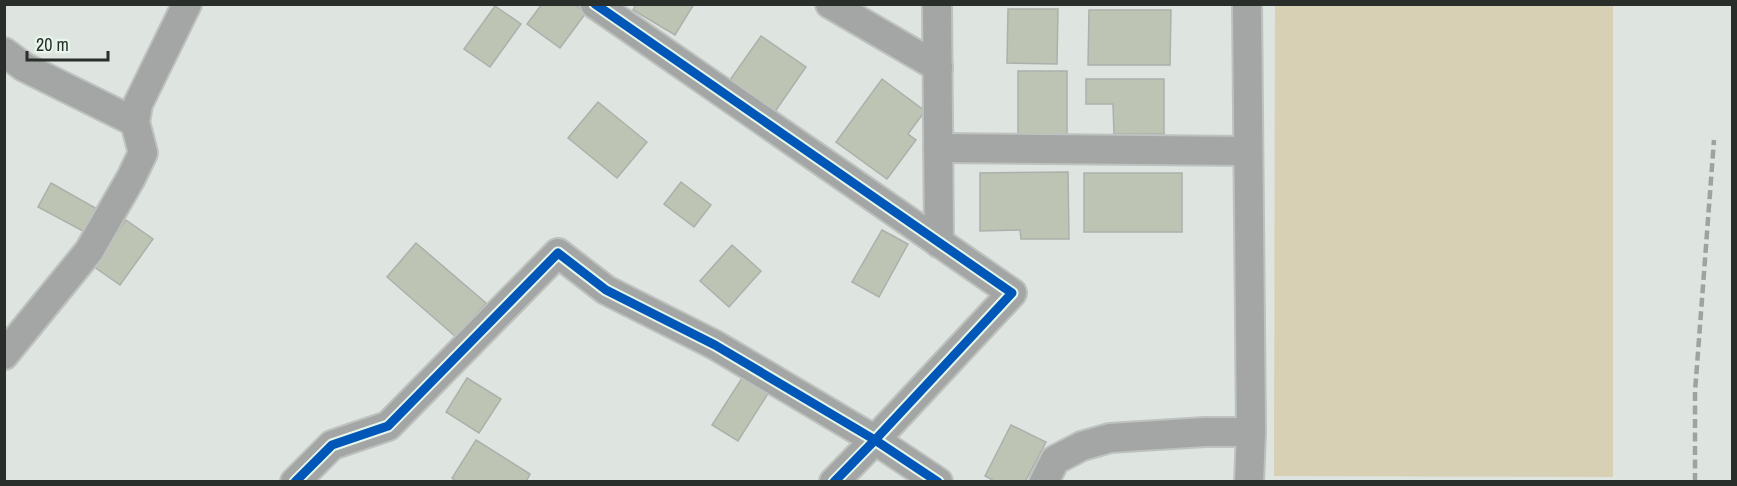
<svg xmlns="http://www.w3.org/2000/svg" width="1737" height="486" font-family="'Archivo Narrow',sans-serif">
  <rect width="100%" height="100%" fill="#dee4df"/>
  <path fill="#d7d0b4" d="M 1275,5 L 1613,5 L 1613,477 L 1274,476 Z"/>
  <g fill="#bec4b4" stroke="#acb0ab" stroke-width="1.5">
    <path d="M 542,4 L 574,4 L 586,13 L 560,48 L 527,24 Z"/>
    <path d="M 636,4 L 694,4 L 675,35 L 633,10 Z"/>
    <path d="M 495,6 L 521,24 L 490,67 L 464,49 Z"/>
    <path d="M 1008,9 L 1058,9 L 1057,64 L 1007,63 Z"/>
    <path d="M 1089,10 L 1171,10 L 1170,65 L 1088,65 Z"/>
    <path d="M 761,36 L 806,67 L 772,116 L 727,84 Z"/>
    <rect x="1018" y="71" width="49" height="67"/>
    <path d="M 882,79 L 925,111 L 908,134 L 916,140 L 887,179 L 836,142 Z"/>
    <path d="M 1086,79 L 1164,79 L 1164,134 L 1114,134 L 1113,104 L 1086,104 Z"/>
    <path d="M 598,102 L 647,142 L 617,178 L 568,138 Z"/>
    <path d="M 1068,172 L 1069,239 L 1021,239 L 1020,230 L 980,231 L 980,173 Z"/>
    <rect x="1084" y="173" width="98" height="59"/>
    <path d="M 681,182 L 711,205 L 694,227 L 664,204 Z"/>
    <path d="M 51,183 L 106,214 L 94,237 L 38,207 Z"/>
    <path d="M 126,220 L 153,239 L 120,285 L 93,266 Z"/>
    <path d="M 882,230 L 908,244 L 879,297 L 852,282 Z"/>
    <path d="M 416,243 L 486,303 L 456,337 L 387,277 Z"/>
    <path d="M 732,245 L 761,271 L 729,307 L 700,281 Z"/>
    <path d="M 744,375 L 769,392 L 738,441 L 712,425 Z"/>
    <path d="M 467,378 L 501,399 L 479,433 L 446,412 Z"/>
    <path d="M 1011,425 L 1046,442 L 1025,482 L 996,482 L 985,476 Z"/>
    <path d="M 476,440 L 530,474 L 526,482 L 457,482 L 452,478 Z"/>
  </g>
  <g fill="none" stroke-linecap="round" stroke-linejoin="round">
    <g stroke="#bec2bf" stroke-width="32">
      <g id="minor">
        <path d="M 595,4 L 1012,293 L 875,440 L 834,482"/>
        <path d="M 830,4 L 938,67"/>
        <path d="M 937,4 L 939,243"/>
        <path d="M 4,52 L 24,67 L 135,122"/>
        <path d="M 938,148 L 1248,151"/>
        <path d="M 4,355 L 89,251 L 131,178 L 143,153 L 135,122 L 138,104 L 187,4"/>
        <path d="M 295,482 L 332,445 L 388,426 L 558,253 L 606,290 L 715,345 L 875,440 L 938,482"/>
        <path d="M 1044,482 L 1055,460 L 1082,446 L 1110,438 L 1205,432 L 1251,432 L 1247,4"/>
        <path d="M 1249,482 L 1251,432"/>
      </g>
    </g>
    <use href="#minor" stroke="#a3a6a5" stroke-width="28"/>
    <path stroke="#9ea3a0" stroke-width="4.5" stroke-dasharray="9 4.5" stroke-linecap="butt" d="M 1695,482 L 1695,392 L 1714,140"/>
    <g stroke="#e7f6ea" stroke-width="13">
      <g id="cycleway">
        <path d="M 595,4 L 1012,293 L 875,440 L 834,482"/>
        <path d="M 295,482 L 332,445 L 388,426 L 558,253 L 606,290 L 715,345 L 875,440 L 938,482"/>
      </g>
    </g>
    <use href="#cycleway" stroke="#0057b8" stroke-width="9"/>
  </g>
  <rect width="1737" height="486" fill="none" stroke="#292e2a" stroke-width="12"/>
  <path d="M27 51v9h81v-9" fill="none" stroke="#292e2a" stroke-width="3"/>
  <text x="36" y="51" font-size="18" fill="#292e2a" stroke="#e7f6ea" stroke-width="4.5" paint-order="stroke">20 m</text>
</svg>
